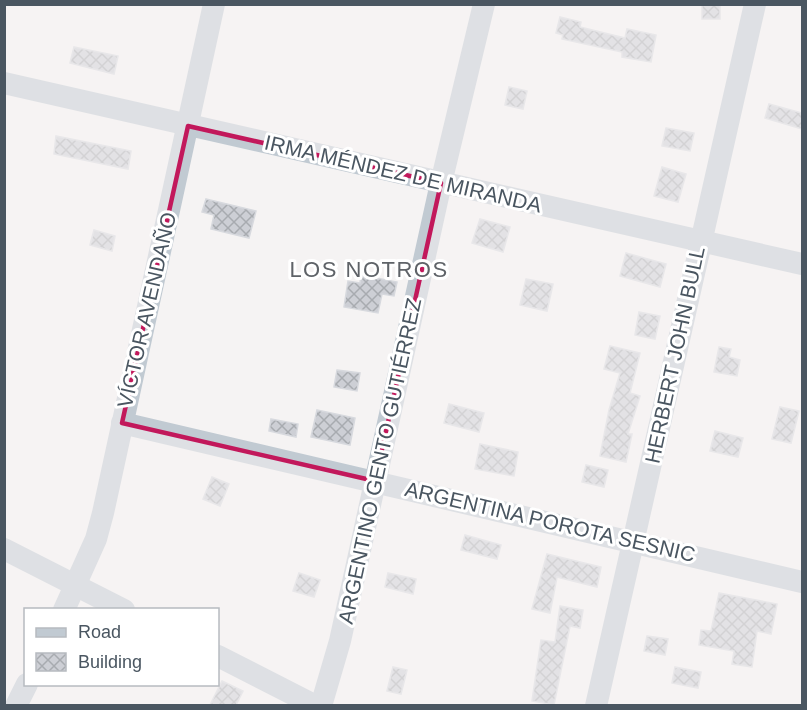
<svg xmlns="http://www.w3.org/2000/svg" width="807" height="710" font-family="Arial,sans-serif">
  <defs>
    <pattern id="building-cross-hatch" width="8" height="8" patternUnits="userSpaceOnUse" patternTransform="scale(1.5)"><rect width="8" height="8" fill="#cdcfd5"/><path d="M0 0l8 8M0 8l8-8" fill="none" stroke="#a8abb0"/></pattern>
  </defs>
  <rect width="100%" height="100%" fill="#f5f3f3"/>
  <g fill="url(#building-cross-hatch)" stroke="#d7d9de" stroke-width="1.5">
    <rect x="702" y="4" width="18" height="15"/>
    <path d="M 560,17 L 581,22 L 580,27 L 625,38 L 627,29 L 656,35 L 651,62 L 622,57 L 622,52 L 562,39 L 563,35 L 556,33 Z"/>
    <path d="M 74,47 L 118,56 L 114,74 L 70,63 Z"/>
    <path d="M 509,87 L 527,91 L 523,109 L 505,105 Z"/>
    <path d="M 769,104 L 802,113 L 802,129 L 765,118 Z"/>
    <path d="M 666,128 L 694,133 L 690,151 L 662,146 Z"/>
    <path d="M 56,136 L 131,151 L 128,169 L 54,154 Z"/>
    <path d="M 662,167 L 686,174 L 678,202 L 654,196 Z"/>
    <path d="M 206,199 L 256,211 L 249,238 L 211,229 L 214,215 L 202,212 Z"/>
    <path d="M 480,219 L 510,227 L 503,252 L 472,243 Z"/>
    <path d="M 94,230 L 115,236 L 112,251 L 90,245 Z"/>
    <path d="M 626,253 L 666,264 L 660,287 L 620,276 Z"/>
    <path d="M 361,275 L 397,282 L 394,296 L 382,294 L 378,313 L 344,307 L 348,281 L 360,283 Z"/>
    <path d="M 526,279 L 553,284 L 547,311 L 520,305 Z"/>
    <path d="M 639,312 L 660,316 L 655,339 L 635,335 Z"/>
    <path d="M 610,346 L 640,353 L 630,393 L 640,396 L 628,434 L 632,434 L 626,462 L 600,456 L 609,410 L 620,373 L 604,369 Z"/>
    <path d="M 719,347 L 731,349 L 729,357 L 740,360 L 737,376 L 714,372 Z"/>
    <path d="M 337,370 L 360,373 L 357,391 L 334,387 Z"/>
    <path d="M 449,404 L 484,413 L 479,432 L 444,423 Z"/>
    <path d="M 780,407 L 799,411 L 791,443 L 772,439 Z"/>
    <path d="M 317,410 L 355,418 L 350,445 L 311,437 Z"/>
    <path d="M 271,419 L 298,424 L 296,437 L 269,431 Z"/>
    <path d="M 715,431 L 743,438 L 738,457 L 710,451 Z"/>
    <path d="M 480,444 L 518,452 L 514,476 L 475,469 Z"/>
    <path d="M 586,465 L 608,470 L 604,487 L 582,482 Z"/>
    <path d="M 212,477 L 229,484 L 220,506 L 203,499 Z"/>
    <path d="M 465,535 L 501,545 L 497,559 L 461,550 Z"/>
    <path d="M 547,554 L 601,567 L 597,587 L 557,577 L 550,613 L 532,609 Z"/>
    <path d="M 299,573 L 320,580 L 314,597 L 293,591 Z"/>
    <path d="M 388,573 L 416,579 L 413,594 L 385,587 Z"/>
    <path d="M 719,593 L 777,604 L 771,634 L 757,631 L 752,667 L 732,664 L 734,651 L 699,645 L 701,630 L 711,631 Z"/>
    <path d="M 560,606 L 583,610 L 580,628 L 570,626 L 554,705 L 532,701 L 541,640 L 555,642 Z"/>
    <path d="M 647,636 L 668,639 L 665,655 L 644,651 Z"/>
    <path d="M 393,667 L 407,670 L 401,694 L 387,691 Z"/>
    <path d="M 675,667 L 701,672 L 698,688 L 672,683 Z"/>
    <path d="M 222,681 L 243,691 L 236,705 L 210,705 Z"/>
  </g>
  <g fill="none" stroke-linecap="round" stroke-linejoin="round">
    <g stroke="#c1cad2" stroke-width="22">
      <path d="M 4,83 L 802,264"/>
      <path d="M 122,423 L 802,582"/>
      <path d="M 4,549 L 124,610"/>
      <path d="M 64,610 L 96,539 L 103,513 L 214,4"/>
      <path d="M 218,656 L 316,706"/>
      <path d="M 16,706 L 27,684"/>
      <path d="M 321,706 L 340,641 L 441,183 L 484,4"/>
      <path d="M 596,706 L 755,4"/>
    </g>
  </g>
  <path d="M0 0H807V710H0ZM 188,126 L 441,183 L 375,481 L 122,423 Z" fill="#f5f3f3" fill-opacity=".55" fill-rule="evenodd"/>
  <path fill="none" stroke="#c2185b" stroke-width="4.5" stroke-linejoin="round" d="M 188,126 L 441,183 L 375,481 L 122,423 Z"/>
  <g text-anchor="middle" stroke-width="6" stroke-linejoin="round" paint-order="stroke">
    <g font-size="21" fill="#4a5661" stroke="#fff">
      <text transform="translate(403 174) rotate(13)" y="7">IRMA MÉNDEZ DE MIRANDA</text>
      <text transform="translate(147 310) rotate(-77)" y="7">VÍCTOR AVENDAÑO</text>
      <text transform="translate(675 355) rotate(-78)" y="7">HERBERT JOHN BULL</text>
      <text transform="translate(380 461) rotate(-78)" y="7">ARGENTINO GENTO GUTIÉRREZ</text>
      <text transform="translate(550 522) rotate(13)" y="7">ARGENTINA POROTA SESNIC</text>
    </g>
    <g font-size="22" letter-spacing="1.5" fill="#5f6368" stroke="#fff">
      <text x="369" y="277">LOS NOTROS</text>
    </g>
  </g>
  <rect width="807" height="710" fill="none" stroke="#4a5661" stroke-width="12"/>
  <rect x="24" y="608" width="195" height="78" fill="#ffffff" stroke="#b7bbc0" stroke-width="1.5"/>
  <rect x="36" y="628" width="30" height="9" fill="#c1cad2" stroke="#b7bbc0" stroke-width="1.5"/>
  <text x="78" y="638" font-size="18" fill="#4a5661">Road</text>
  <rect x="36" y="653" width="30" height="18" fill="url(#building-cross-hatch)" stroke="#b7bbc0" stroke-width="1.5"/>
  <text x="78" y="668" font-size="18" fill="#4a5661">Building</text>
</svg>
